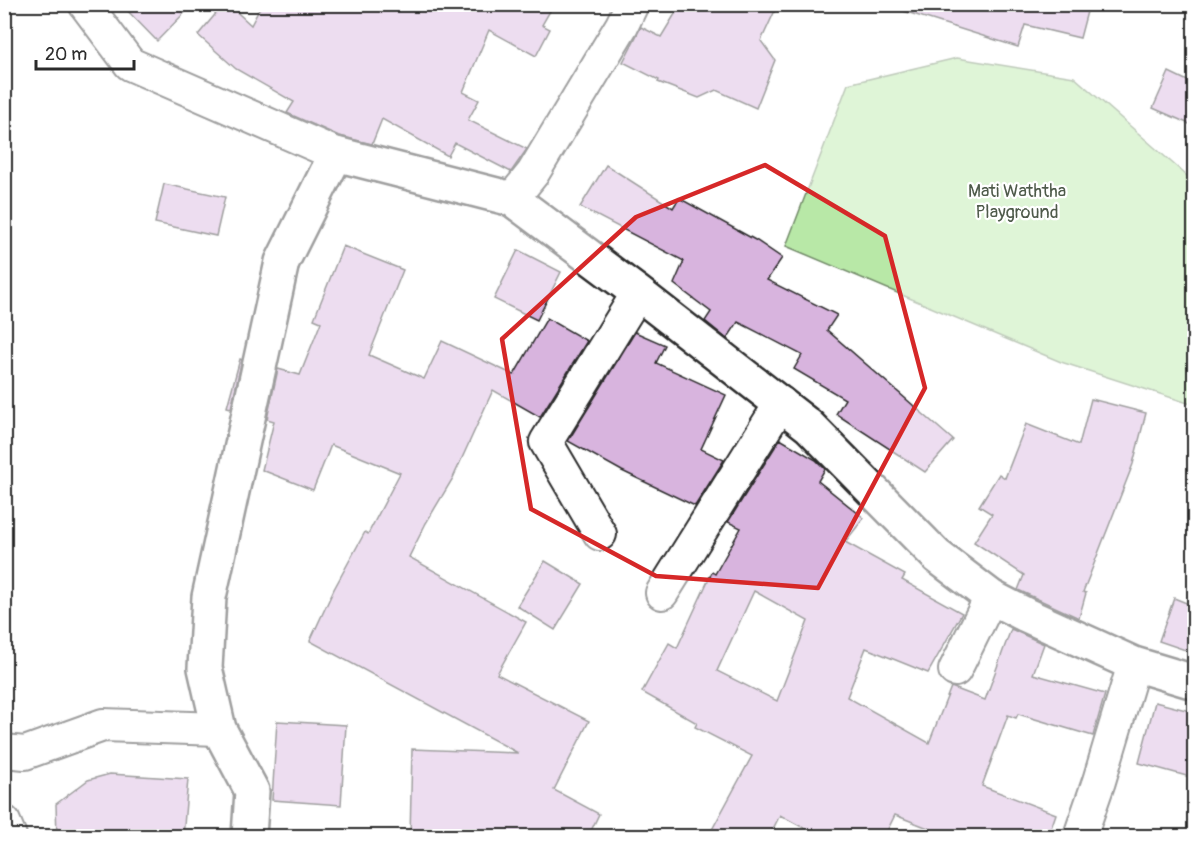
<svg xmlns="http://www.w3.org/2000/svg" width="1199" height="841" font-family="Pangolin,sans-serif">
  <rect width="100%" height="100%" fill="#fff"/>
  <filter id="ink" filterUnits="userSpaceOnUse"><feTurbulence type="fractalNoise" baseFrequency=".0167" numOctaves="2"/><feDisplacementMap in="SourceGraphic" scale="12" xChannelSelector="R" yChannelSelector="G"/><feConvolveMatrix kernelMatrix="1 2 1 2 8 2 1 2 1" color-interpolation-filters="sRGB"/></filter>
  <g filter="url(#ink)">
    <path fill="#b8e8a7" stroke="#728a69" stroke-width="1.5" d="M 957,58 L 1074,77 L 1194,182 L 1194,405 L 1061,362 L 786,246 L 848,84 Z"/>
    <g fill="#d8b4de" stroke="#2b2b2b" stroke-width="1.5" fill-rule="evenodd">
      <path d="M 121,4 L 193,4 L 157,41 Z"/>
      <path d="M 224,4 L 228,4 L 251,25 L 262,4 L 554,4 L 542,25 L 550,29 L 536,56 L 489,30 L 463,92 L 479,100 L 468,120 L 527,149 L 511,172 L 455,143 L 448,156 L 382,119 L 372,144 L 339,136 L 287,113 L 294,102 L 236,69 L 198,35 Z"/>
      <path d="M 681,4 L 778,4 L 761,41 L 775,60 L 756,108 L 716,90 L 699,98 L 658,82 L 659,80 L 623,62 L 641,27 L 661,37 Z"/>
      <path d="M 901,4 L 1089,4 L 1080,38 L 1025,25 L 1018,47 L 900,10 Z"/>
      <path d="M 1169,72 L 1194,84 L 1194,126 L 1153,108 Z"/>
      <path d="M 606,165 L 673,208 L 679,198 L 757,241 L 782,258 L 767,280 L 837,315 L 827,330 L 953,440 L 925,472 L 836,414 L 845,399 L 794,369 L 802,355 L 738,322 L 727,339 L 705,321 L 711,312 L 674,284 L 684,261 L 580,207 Z"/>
      <path d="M 164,184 L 225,197 L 216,236 L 155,223 Z"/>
      <path d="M 343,246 L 403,270 L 369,355 L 424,379 L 442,341 L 514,375 L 547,318 L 587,341 L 540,417 L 493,390 L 453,478 L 426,523 L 409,557 L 526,622 L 497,674 L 589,721 L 554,790 L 599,814 L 588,837 L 410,837 L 412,749 L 518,753 L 310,641 L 334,589 L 365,532 L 368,534 L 400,473 L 331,445 L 313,490 L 262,470 L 274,421 L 267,419 L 278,369 L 300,375 L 321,322 L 314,319 Z"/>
      <path d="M 518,250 L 561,272 L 537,320 L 494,299 Z"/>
      <path d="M 635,332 L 665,345 L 656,363 L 726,395 L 701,449 L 724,460 L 695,506 L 622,471 L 568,441 Z"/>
      <path d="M 240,359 L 242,360 L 231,408 L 227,407 Z"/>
      <path d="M 1091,399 L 1146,413 L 1133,464 L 1083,592 L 1086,593 L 1079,618 L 1018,590 L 1024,575 L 974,542 L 992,514 L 979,506 L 999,474 L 1005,478 L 1026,424 L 1079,445 Z"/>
      <path d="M 780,439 L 816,460 L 825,469 L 818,481 L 864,518 L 845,542 L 905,575 L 902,580 L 962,613 L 928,673 L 866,648 L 847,697 L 929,743 L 951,687 L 985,700 L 1011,629 L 1044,644 L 1033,674 L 1105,694 L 1093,736 L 1018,714 L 1016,718 L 1008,715 L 982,786 L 1056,814 L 1048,837 L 951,837 L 895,815 L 884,837 L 820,837 L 780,815 L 769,837 L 708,837 L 752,756 L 695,727 L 697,723 L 642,692 L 669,643 L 677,648 L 712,572 L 715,574 L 741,528 L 728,522 ZM 754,591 L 808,621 L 777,701 L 717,671 Z"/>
      <path d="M 545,561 L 583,584 L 555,630 L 517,606 Z"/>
      <path d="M 1174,598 L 1194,606 L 1194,653 L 1159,641 Z"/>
      <path d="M 1155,702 L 1194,712 L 1194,778 L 1139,763 Z"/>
      <path d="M 277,721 L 346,725 L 341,805 L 272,800 Z"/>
      <path d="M 110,774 L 188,779 L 183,837 L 57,837 L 56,804 L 88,780 Z"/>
    </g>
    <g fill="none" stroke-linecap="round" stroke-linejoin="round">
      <g stroke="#2b2b2b" stroke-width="36">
        <g id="street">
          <path d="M 85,4 L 130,64 L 336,154"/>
          <path d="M 512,199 L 533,173 L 622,25 L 632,4"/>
          <path d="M 600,534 L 546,442 L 638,293"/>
          <path d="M 662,593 L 781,403"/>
          <path d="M 955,670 L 991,597"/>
          <path d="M 4,751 L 25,753 L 103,725 L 219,729"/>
          <path d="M 4,822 L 10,836"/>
          <path d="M 1080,836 L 1099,781 L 1134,664"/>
        </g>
      </g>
      <g stroke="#2b2b2b" stroke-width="38">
        <path id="secondary" d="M 249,836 L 252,791 L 219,729 L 205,668 L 209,597 L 282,262 L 336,154 L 512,199 L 638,293 L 809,426 L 937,556 L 991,597 L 1026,615 L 1134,664 L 1194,682"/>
      </g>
      <use href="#street" stroke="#fff" stroke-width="32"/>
      <use href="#secondary" stroke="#fff" stroke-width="33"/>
    </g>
  </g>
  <path d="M0 0H1199V841H0ZM 765,165 L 885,236 L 925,388 L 818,588 L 656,576 L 531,509 L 502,339 L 636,217 Z" fill="#fff" fill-opacity=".55" fill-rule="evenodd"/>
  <path fill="none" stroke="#d62828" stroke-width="4.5" stroke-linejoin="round" d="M 765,165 L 885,236 L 925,388 L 818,588 L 656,576 L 531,509 L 502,339 L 636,217 Z"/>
  <g text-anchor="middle" stroke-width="4.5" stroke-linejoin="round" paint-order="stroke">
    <g font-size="18" fill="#4e5a4a" stroke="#fff">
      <text x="1017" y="197">Mati Waththa<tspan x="1017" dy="21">Playground</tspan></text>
    </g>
  </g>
  <rect width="1199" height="841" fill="none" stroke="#fff" stroke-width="24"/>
  <rect x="12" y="12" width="1175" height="817" fill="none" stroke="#2b2b2b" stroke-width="2" filter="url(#ink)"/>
  <path d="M36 60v9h98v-9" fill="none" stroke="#2b2b2b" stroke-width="3"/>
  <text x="45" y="60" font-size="18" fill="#2b2b2b" stroke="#ffffff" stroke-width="4.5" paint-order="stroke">20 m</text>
</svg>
